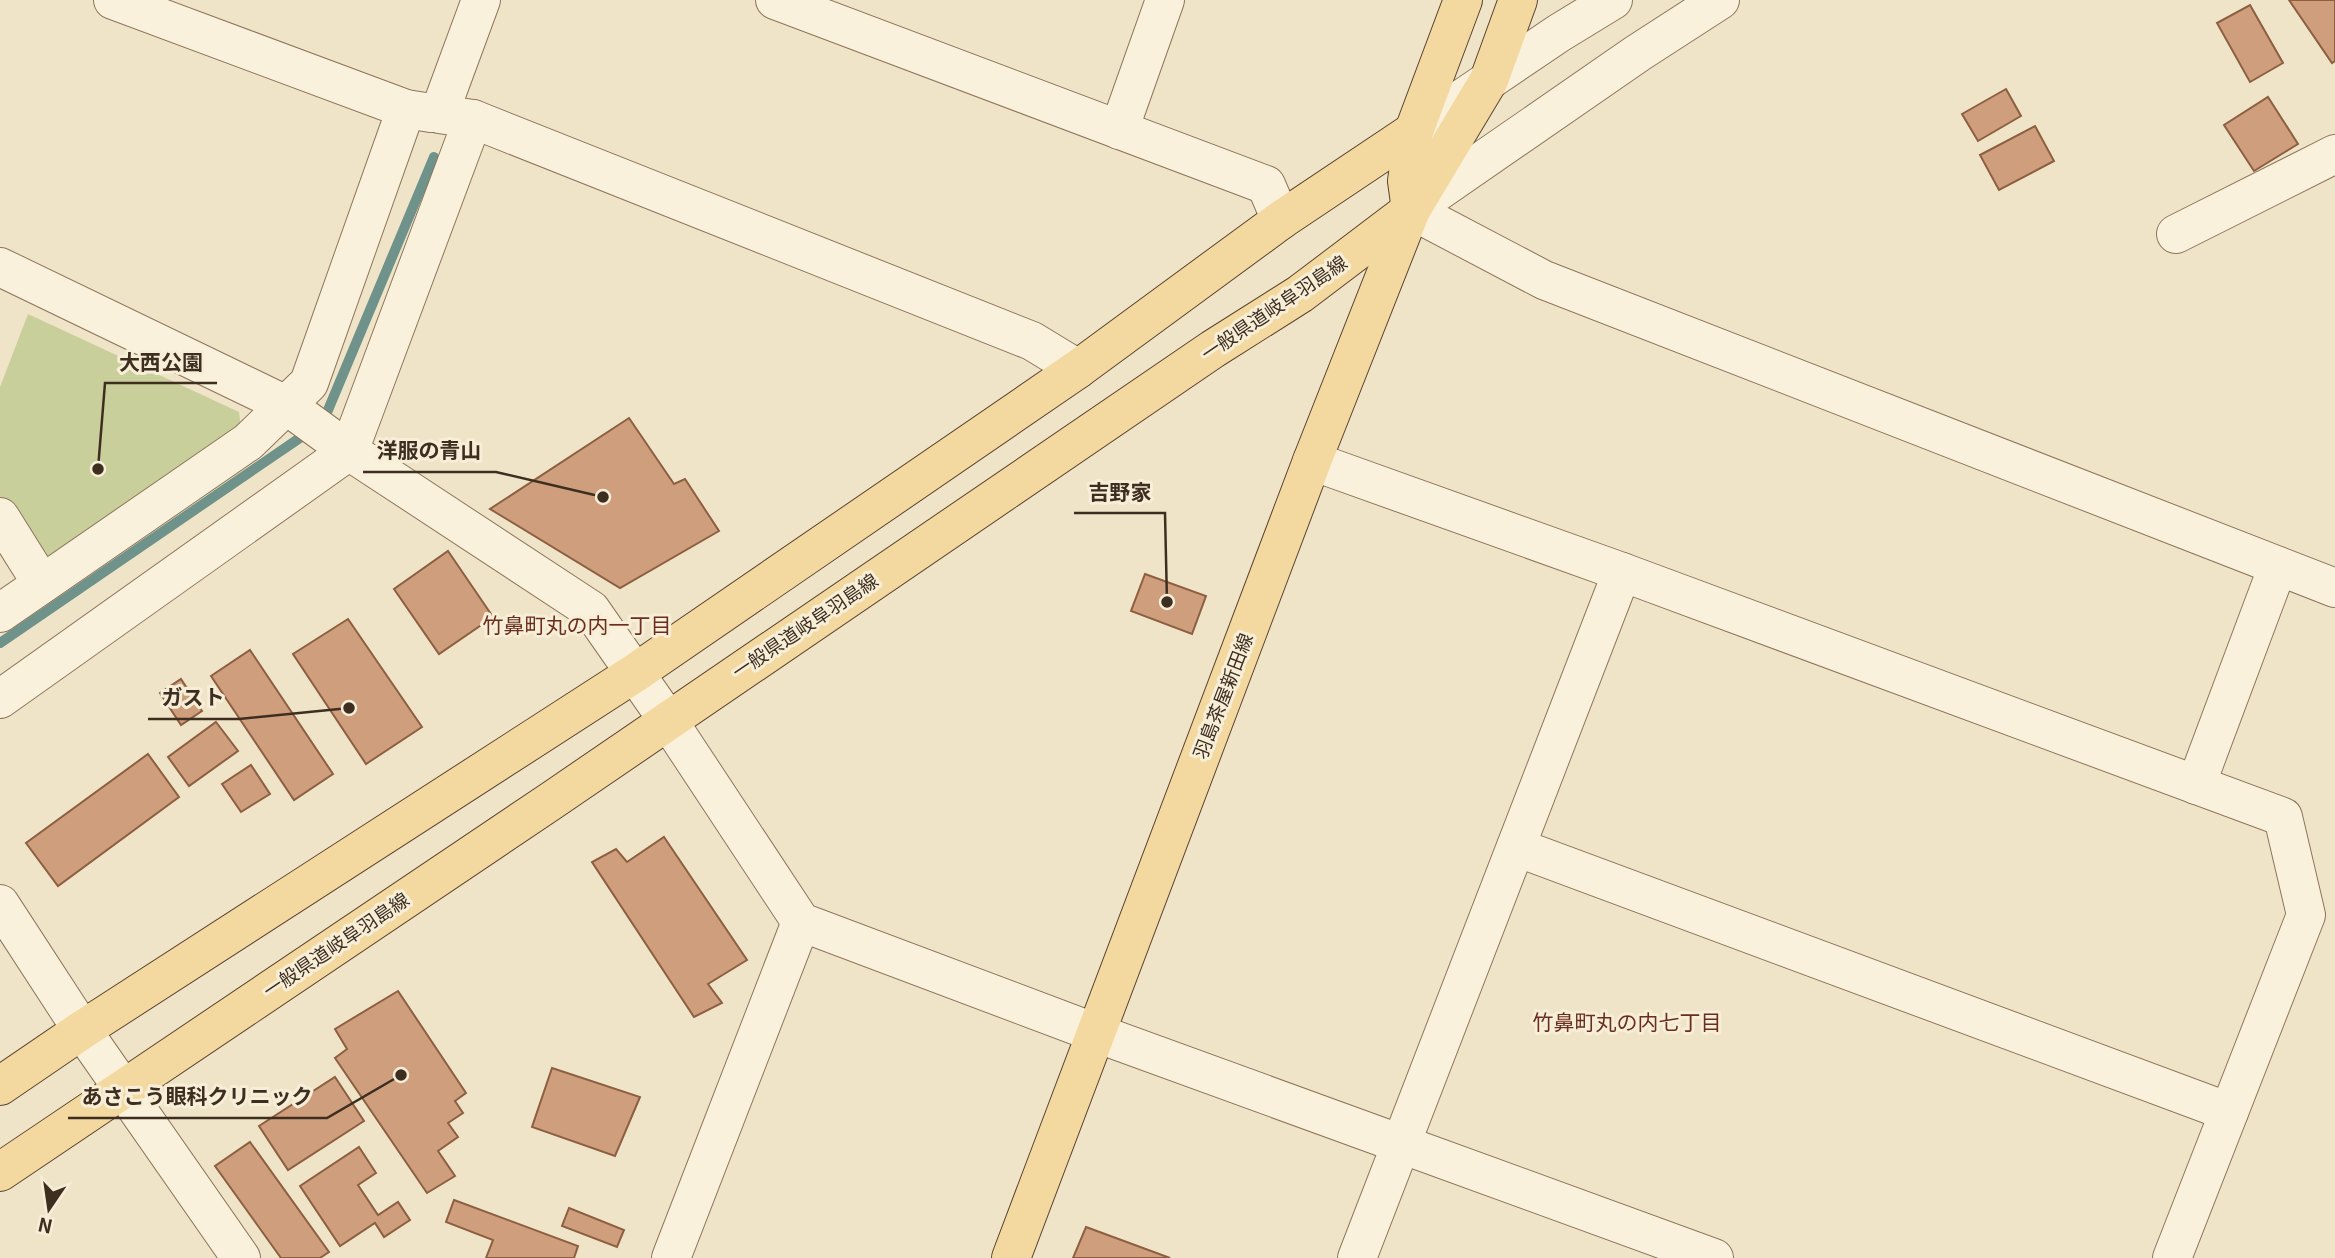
<svg xmlns="http://www.w3.org/2000/svg" width="2335" height="1258" font-family="Georgia,'Noto Sans JP',serif">
  <rect width="100%" height="100%" fill="#f0e4c8"/>
  <path fill="#c9cf9b" d="M 28,314 L 239,412 L 242,437 L 46,573 L 0,501 L 0,387 Z"/>
  <g fill="none" stroke-linecap="round" stroke-linejoin="round">
    <g stroke="#6f938a" stroke-width="10">
      <path d="M 323,422 L 434,157"/>
      <path d="M 0,643 L 310,431"/>
    </g>
  </g>
  <g fill="#cf9f7d" stroke="#8d5f41" stroke-width="2">
    <path d="M 2289,0 L 2335,0 L 2335,61 L 2332,63 Z"/>
    <path d="M 2250,5 L 2283,63 L 2250,82 L 2217,23 Z"/>
    <path d="M 2006,89 L 2021,116 L 1978,141 L 1962,114 Z"/>
    <path d="M 2268,97 L 2298,144 L 2254,171 L 2224,125 Z"/>
    <path d="M 2035,126 L 2054,161 L 1999,190 L 1980,155 Z"/>
    <path d="M 629,418 L 674,484 L 685,479 L 719,531 L 620,588 L 490,509 Z"/>
    <path d="M 448,551 L 493,617 L 439,654 L 394,589 Z"/>
    <path d="M 1145,574 L 1206,596 L 1192,634 L 1131,611 Z"/>
    <path d="M 348,619 L 422,727 L 366,764 L 293,654 Z"/>
    <path d="M 250,650 L 333,774 L 294,800 L 211,676 Z"/>
    <path d="M 181,679 L 202,711 L 181,725 L 160,693 Z"/>
    <path d="M 216,722 L 238,751 L 189,786 L 168,757 Z"/>
    <path d="M 148,754 L 179,797 L 58,886 L 26,843 Z"/>
    <path d="M 251,765 L 270,794 L 241,812 L 222,784 Z"/>
    <path d="M 664,837 L 747,960 L 708,984 L 722,1003 L 694,1017 L 592,862 L 616,849 L 627,862 Z"/>
    <path d="M 398,991 L 466,1093 L 455,1101 L 463,1113 L 448,1123 L 458,1137 L 438,1151 L 455,1176 L 427,1193 L 335,1058 L 347,1049 L 335,1029 Z"/>
    <path d="M 552,1068 L 640,1097 L 615,1156 L 532,1127 Z"/>
    <path d="M 335,1077 L 364,1121 L 288,1170 L 259,1126 Z"/>
    <path d="M 250,1142 L 329,1252 L 320,1258 L 281,1258 L 215,1166 Z"/>
    <path d="M 359,1147 L 376,1173 L 358,1185 L 378,1215 L 398,1202 L 410,1220 L 384,1237 L 375,1223 L 340,1246 L 300,1186 Z"/>
    <path d="M 454,1200 L 578,1246 L 574,1258 L 486,1258 L 493,1240 L 446,1222 Z"/>
    <path d="M 569,1208 L 624,1230 L 617,1247 L 562,1226 Z"/>
    <path d="M 1086,1227 L 1170,1258 L 1073,1258 Z"/>
  </g>
  <g fill="none" stroke-linecap="round" stroke-linejoin="round">
    <g stroke="#8d765c" stroke-width="40">
      <g id="minor">
        <path d="M 113,0 L 406,109 L 431,113"/>
        <path d="M 775,0 L 1266,185 L 1281,220"/>
        <path d="M 1720,0 L 1638,53 L 1411,210 L 1544,280 L 2335,588"/>
        <path d="M 473,119 L 1032,341 L 1078,369"/>
        <path d="M 1119,130 L 1165,0"/>
        <path d="M 1414,131 L 1559,33 L 1613,0"/>
        <path d="M 2176,234 L 2335,154"/>
        <path d="M 0,267 L 286,405 L 349,451 L 591,610 L 667,719 L 801,922 L 1096,1033 L 1714,1258"/>
        <path d="M 1312,461 L 1622,572 L 2283,817 L 2306,915 L 2172,1258"/>
        <path d="M 0,517 L 42,584"/>
        <path d="M 0,613 L 248,442 L 309,383 L 406,109"/>
        <path d="M 0,699 L 349,451 L 473,119 L 439,114 L 481,0"/>
        <path d="M 2196,785 L 2278,566"/>
        <path d="M 1516,847 L 2229,1112"/>
        <path d="M 0,904 L 82,1030 L 241,1258"/>
        <path d="M 671,1258 L 801,922"/>
        <path d="M 1357,1258 L 1622,572"/>
      </g>
    </g>
    <g stroke="#5b4430" stroke-width="40">
      <g id="major">
        <path d="M 0,1086 L 82,1030 L 635,673 L 1078,369 L 1281,220 L 1414,131"/>
        <path d="M 0,1172 L 551,801 L 1213,349 L 1300,294 L 1411,210 L 1489,80 L 1518,0"/>
        <path d="M 1011,1258 L 1312,461 L 1411,210 L 1407,181 L 1414,131 L 1463,0"/>
      </g>
    </g>
    <use href="#minor" stroke="#faf1dc" stroke-width="38"/>
    <use href="#major" stroke="#f3d9a0" stroke-width="38"/>
  </g>
  <g text-anchor="middle" stroke-width="6" stroke-linejoin="round" paint-order="stroke">
    <g font-size="19" fill="#3d2e20" stroke="#f7eed8">
      <text transform="translate(1274 308) rotate(-34)" y="7">一般県道岐阜羽島線</text>
      <text transform="translate(805 626) rotate(-34)" y="7">一般県道岐阜羽島線</text>
      <text transform="translate(1223 696) rotate(-69)" y="7">羽島茶屋新田線</text>
      <text transform="translate(336 945) rotate(-34)" y="7">一般県道岐阜羽島線</text>
    </g>
    <g font-size="21" fill="#6b2e1e" stroke="#f7eed8">
      <text x="577" y="633">竹鼻町丸の内一丁目</text>
      <text x="1627" y="1030">竹鼻町丸の内七丁目</text>
    </g>
  </g>
  <path fill="none" stroke="#3d2e20" stroke-width="2.5" d="M98 469L105 383H217M603 497L496 472H363M1167 602L1165 513H1074M349 708L239 719H148M401 1075L327 1118H68"/>
  <g fill="#3d2e20" stroke="#f7eed8" stroke-width="2.5">
    <circle cx="98" cy="469" r="7"/>
    <circle cx="603" cy="497" r="7"/>
    <circle cx="1167" cy="602" r="7"/>
    <circle cx="349" cy="708" r="7"/>
    <circle cx="401" cy="1075" r="7"/>
  </g>
  <g font-size="21" text-anchor="middle" font-weight="bold" fill="#3d2e20" stroke="#f7eed8" stroke-width="6" stroke-linejoin="round" paint-order="stroke">
    <text x="161" y="370">大西公園</text>
    <text x="429" y="458">洋服の青山</text>
    <text x="1120" y="500">吉野家</text>
    <text x="193" y="705">ガスト</text>
    <text x="197" y="1104">あさこう眼科クリニック</text>
  </g>
  <g transform="translate(49 1209) rotate(193)" stroke="#f7eed8" stroke-width="5" paint-order="stroke">
  <path d="M0-5L12 26L0 18L-12 26Z" fill="#3d2e20"/>
  <text y="-10" font-size="19" font-weight="bold" text-anchor="middle" fill="#3d2e20">N</text>
  </g>
</svg>
